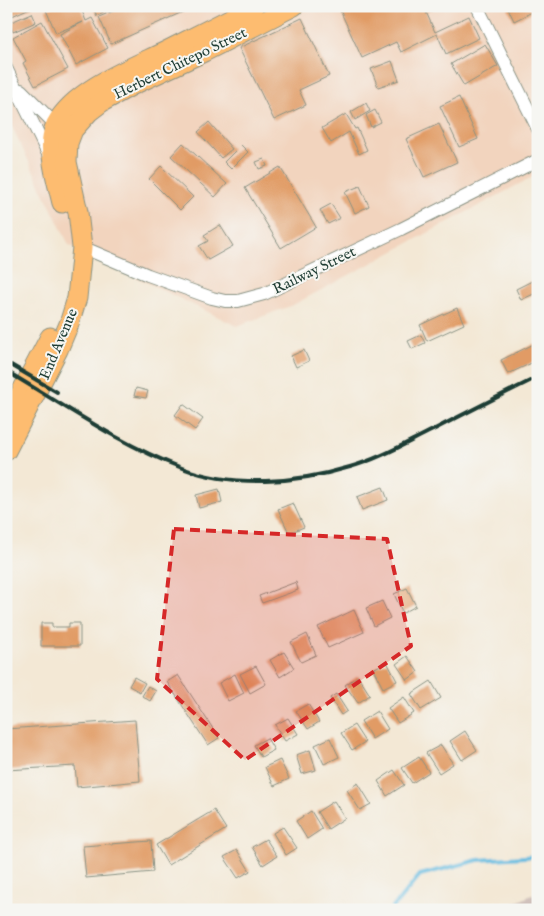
<svg xmlns="http://www.w3.org/2000/svg" width="544" height="916" font-family="'IM FELL English',serif">
  <rect width="100%" height="100%" fill="#f6f6f2"/>
  <filter id="ink" filterUnits="userSpaceOnUse"><feTurbulence type="fractalNoise" baseFrequency=".02" numOctaves="2"/><feDisplacementMap in="SourceGraphic" scale="10" xChannelSelector="R" yChannelSelector="G"/><feConvolveMatrix kernelMatrix="1 2 1 2 8 2 1 2 1" color-interpolation-filters="sRGB"/></filter>
  <filter id="wash" filterUnits="userSpaceOnUse"><feTurbulence type="fractalNoise" baseFrequency=".0096" numOctaves="4" result="noise"/><feDisplacementMap in="SourceGraphic" scale="20" xChannelSelector="R" yChannelSelector="G"/><feGaussianBlur stdDeviation="1.12" result="paint"/><feColorMatrix in="noise" values="0 0 0 0 0 0 0 0 0 0 0 0 0 0 0 0 0 1.4 0 .05"/><feComposite in="paint" operator="in"/></filter>
  <g filter="url(#wash)">
    <rect width="100%" height="100%" fill="#f3e8d5"/>
    <path fill="#f2d4be" d="M 6,6 L 538,6 L 538,174 L 293,305 L 237,326 L 69,245 L 6,114 Z"/>
    <path fill="#cfc0ba" d="M 538,892 L 538,910 L 500,910 Z"/>
    <g fill="none" stroke-linecap="round" stroke-linejoin="round">
      <path stroke="#63bbe0" stroke-width="4" d="M 391,910 L 420,875 L 478,860 L 538,856"/>
    </g>
    <g id="blocks">
      <g fill="#e19b65">
        <path d="M 6,6 L 34,6 L 10,17 Z"/>
        <path d="M 54,6 L 80,6 L 86,21 L 92,18 L 108,48 L 76,65 L 60,34 L 83,22 L 56,33 L 46,10 Z"/>
        <path d="M 92,6 L 118,6 L 97,16 Z"/>
        <path d="M 125,6 L 196,6 L 111,44 L 99,17 Z"/>
        <path d="M 338,6 L 439,6 L 426,12 L 435,32 L 469,16 L 479,38 L 446,54 L 437,34 L 401,52 L 396,42 L 362,58 Z"/>
        <path d="M 507,6 L 538,6 L 538,9 L 514,21 Z"/>
        <path d="M 32,13 L 36,22 L 13,32 L 9,23 Z"/>
        <path d="M 302,18 L 329,76 L 299,90 L 306,105 L 274,120 L 239,48 Z"/>
        <path d="M 42,21 L 68,69 L 35,86 L 23,63 L 26,61 L 13,37 Z"/>
        <path d="M 485,44 L 498,66 L 464,86 L 451,64 Z"/>
        <path d="M 392,61 L 399,80 L 378,87 L 371,69 Z"/>
        <path d="M 459,97 L 478,139 L 459,147 L 440,106 Z"/>
        <path d="M 366,103 L 370,111 L 355,120 L 351,112 Z"/>
        <path d="M 375,110 L 381,122 L 371,127 L 366,115 Z"/>
        <path d="M 346,114 L 355,129 L 357,128 L 367,150 L 359,154 L 349,132 L 331,143 L 322,128 Z"/>
        <path d="M 209,122 L 232,149 L 221,158 L 198,132 Z"/>
        <path d="M 439,124 L 457,162 L 424,177 L 406,139 Z"/>
        <path d="M 183,143 L 227,184 L 215,197 L 171,156 Z"/>
        <path d="M 241,145 L 248,152 L 231,169 L 224,162 Z"/>
        <path d="M 264,159 L 267,166 L 259,169 L 256,162 Z"/>
        <path d="M 161,166 L 193,197 L 180,210 L 149,179 Z"/>
        <path d="M 280,167 L 316,227 L 281,248 L 245,188 Z"/>
        <path d="M 360,186 L 369,206 L 355,213 L 345,192 Z"/>
        <path d="M 331,204 L 340,218 L 328,224 L 320,210 Z"/>
        <path d="M 220,225 L 233,246 L 208,260 L 199,246 L 208,241 L 204,235 Z"/>
        <path d="M 538,278 L 538,292 L 521,300 L 516,289 Z"/>
        <path d="M 457,308 L 464,324 L 427,341 L 420,325 Z"/>
        <path d="M 421,335 L 425,343 L 412,349 L 408,341 Z"/>
        <path d="M 538,342 L 538,360 L 508,374 L 501,360 Z"/>
        <path d="M 304,350 L 309,361 L 296,367 L 291,356 Z"/>
        <path d="M 136,388 L 148,391 L 146,398 L 134,396 Z"/>
        <path d="M 183,404 L 203,419 L 195,430 L 175,415 Z"/>
        <path d="M 383,487 L 388,500 L 362,510 L 357,497 Z"/>
        <path d="M 219,489 L 222,502 L 199,508 L 196,495 Z"/>
        <path d="M 293,503 L 304,527 L 289,533 L 278,509 Z"/>
        <path d="M 296,582 L 298,590 L 262,603 L 259,596 Z"/>
        <path d="M 407,588 L 416,606 L 403,613 L 394,594 Z"/>
        <path d="M 382,601 L 390,618 L 374,626 L 366,608 Z"/>
        <path d="M 354,610 L 364,632 L 328,648 L 318,627 Z"/>
        <path d="M 41,623 L 52,623 L 52,627 L 69,627 L 69,623 L 80,623 L 80,646 L 41,646 Z"/>
        <path d="M 307,634 L 316,655 L 301,662 L 291,642 Z"/>
        <path d="M 284,652 L 294,668 L 280,677 L 270,660 Z"/>
        <path d="M 407,656 L 418,672 L 407,680 L 396,664 Z"/>
        <path d="M 387,662 L 397,681 L 383,688 L 373,669 Z"/>
        <path d="M 256,666 L 266,684 L 250,693 L 240,674 Z"/>
        <path d="M 235,674 L 244,693 L 228,701 L 219,683 Z"/>
        <path d="M 178,675 L 219,738 L 208,745 L 167,682 Z"/>
        <path d="M 358,676 L 370,695 L 358,703 L 345,685 Z"/>
        <path d="M 134,677 L 145,683 L 140,692 L 129,686 Z"/>
        <path d="M 431,681 L 441,698 L 421,710 L 411,694 Z"/>
        <path d="M 148,686 L 156,691 L 150,701 L 142,696 Z"/>
        <path d="M 336,694 L 347,711 L 341,715 L 330,698 Z"/>
        <path d="M 404,697 L 414,713 L 398,723 L 388,708 Z"/>
        <path d="M 308,704 L 319,722 L 308,729 L 296,711 Z"/>
        <path d="M 377,711 L 388,729 L 372,739 L 361,721 Z"/>
        <path d="M 288,718 L 298,734 L 285,741 L 275,725 Z"/>
        <path d="M 135,720 L 140,781 L 77,787 L 75,766 L 6,770 L 6,729 Z"/>
        <path d="M 354,725 L 365,742 L 352,750 L 341,733 Z"/>
        <path d="M 465,731 L 477,750 L 462,760 L 450,741 Z"/>
        <path d="M 267,738 L 274,750 L 261,757 L 254,745 Z"/>
        <path d="M 330,738 L 339,757 L 324,764 L 315,745 Z"/>
        <path d="M 441,745 L 453,764 L 439,773 L 426,753 Z"/>
        <path d="M 310,750 L 316,770 L 302,774 L 296,755 Z"/>
        <path d="M 419,757 L 429,772 L 412,783 L 402,768 Z"/>
        <path d="M 280,760 L 289,779 L 274,786 L 265,767 Z"/>
        <path d="M 394,770 L 404,785 L 387,796 L 378,781 Z"/>
        <path d="M 358,783 L 371,804 L 360,810 L 347,790 Z"/>
        <path d="M 334,801 L 345,818 L 328,829 L 317,812 Z"/>
        <path d="M 214,810 L 226,829 L 168,865 L 156,845 Z"/>
        <path d="M 311,811 L 322,829 L 307,839 L 296,821 Z"/>
        <path d="M 283,827 L 297,848 L 286,855 L 273,833 Z"/>
        <path d="M 266,839 L 277,856 L 263,865 L 252,847 Z"/>
        <path d="M 151,841 L 153,872 L 86,878 L 83,846 Z"/>
        <path d="M 237,850 L 250,871 L 238,878 L 224,857 Z"/>
      </g>
    </g>
  </g>
  <g filter="url(#ink)">
    <use href="#blocks" fill-opacity="0" stroke="#899284" stroke-width="1"/>
    <g fill="none" stroke-linecap="round" stroke-linejoin="round">
      <g stroke="#899284" stroke-width="14">
        <g id="minor">
          <path d="M 477,6 L 538,129"/>
          <path d="M 6,68 L 49,156"/>
          <path d="M 21,90 L 56,125 L 61,126"/>
          <path d="M 82,247 L 148,275 L 212,298 L 225,301 L 238,301 L 264,294 L 401,229 L 538,160"/>
        </g>
      </g>
      <g stroke="#899284" stroke-width="21">
        <g id="highway">
          <path d="M 62,203 C 57,181 45,146 56,124 C 75,89 131,68 166,51 C 196,36 225,21 255,6"/>
          <path d="M 6,421 L 50,337"/>
          <path d="M 6,451 L 58,350 L 69,324 L 77,298 L 82,247 L 78,212 L 67,162 L 68,143 L 73,130 L 89,112 L 102,102 L 131,86 L 204,52 L 294,6"/>
        </g>
      </g>
      <use href="#minor" stroke="#fff" stroke-width="12"/>
      <use href="#highway" stroke="#fdbc6f" stroke-width="19"/>
      <g stroke="#1f3d34" stroke-width="4">
        <path d="M 11,365 L 57,392"/>
        <path d="M 6,371 C 64,405 119,444 182,468 C 234,488 297,483 350,467 C 379,459 406,443 433,430 C 468,412 503,394 538,377"/>
      </g>
    </g>
  </g>
  <path fill="#d62828" fill-opacity="0.2" stroke="#d62828" stroke-width="4" stroke-dasharray="10 6" stroke-linejoin="round" d="M 174,529 L 387,539 L 411,646 L 245,760 L 157,679 Z"/>
  <g text-anchor="middle" stroke-width="4" stroke-linejoin="round" paint-order="stroke">
    <g font-size="15" fill="#1f3d34" stroke="#f6f6f2">
      <text transform="translate(180 63) rotate(-26)" y="5">Herbert Chitepo Street</text>
      <text transform="translate(314 270) rotate(-26)" y="5">Railway Street</text>
      <text transform="translate(58 344) rotate(-67)" y="5">End Avenue</text>
    </g>
  </g>
  <rect width="544" height="916" fill="none" stroke="#f6f6f2" stroke-width="25"/>
</svg>
